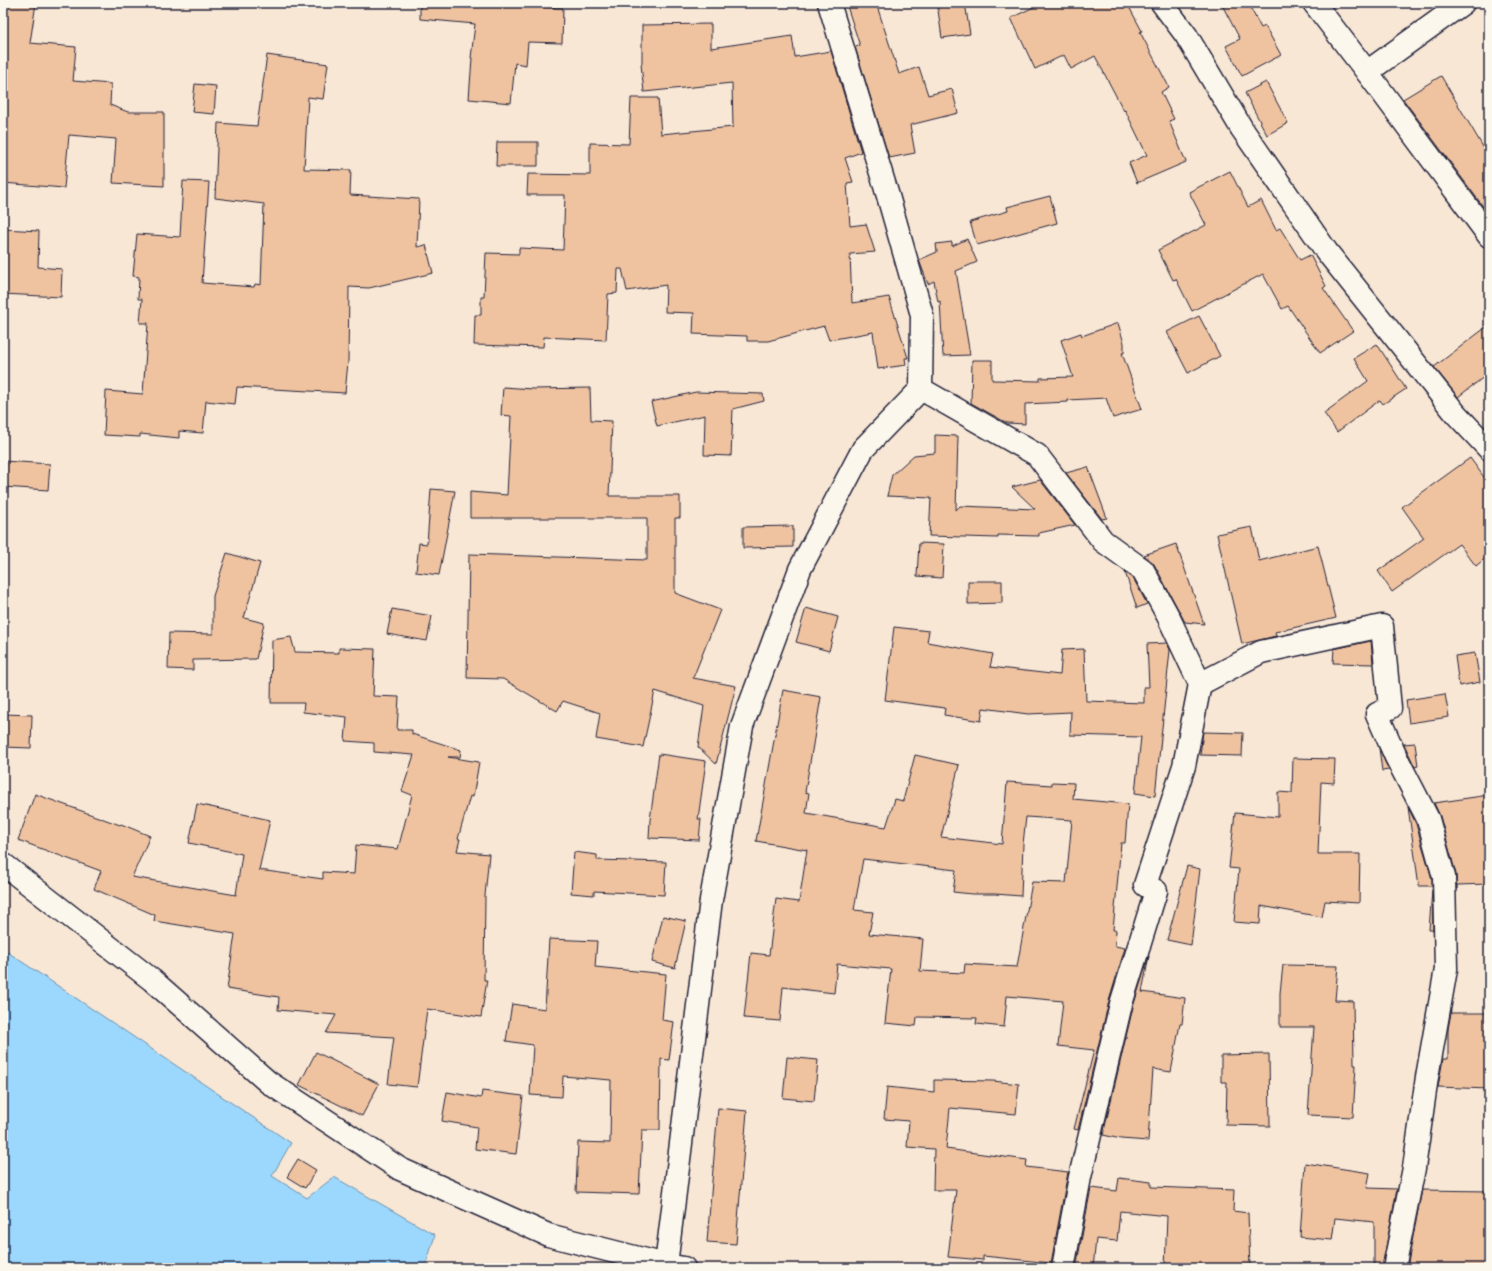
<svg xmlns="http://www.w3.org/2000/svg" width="1492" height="1271" font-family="Sriracha,sans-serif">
  <rect width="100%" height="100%" fill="#f8e7d5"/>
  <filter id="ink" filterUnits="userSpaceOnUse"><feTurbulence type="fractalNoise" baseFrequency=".025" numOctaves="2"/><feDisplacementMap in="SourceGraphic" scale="8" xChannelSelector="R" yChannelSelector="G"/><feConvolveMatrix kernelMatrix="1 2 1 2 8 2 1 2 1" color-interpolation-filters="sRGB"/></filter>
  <g filter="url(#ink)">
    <path fill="#9cd8fd" stroke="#6b8faf" d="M 3,949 L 291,1143 L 272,1176 L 307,1198 L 334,1177 L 435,1235 L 425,1268 L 3,1268 Z"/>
    <g fill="#f0c3a0" stroke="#22223b" fill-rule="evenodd">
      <path d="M 3,3 L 36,3 L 30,43 L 76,47 L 73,81 L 111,84 L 110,105 L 128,112 L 164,112 L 164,186 L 113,183 L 116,139 L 69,135 L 64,188 L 3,183 Z"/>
      <path d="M 420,3 L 502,3 L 502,5 L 563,8 L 562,43 L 528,42 L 526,65 L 515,63 L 511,103 L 469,99 L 472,58 L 471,58 L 475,24 L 420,19 Z"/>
      <path d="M 846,3 L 876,3 L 899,74 L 919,67 L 928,95 L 952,89 L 958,113 L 910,125 L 915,153 L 889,158 L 855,47 L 860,46 Z"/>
      <path d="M 937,3 L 965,3 L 970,34 L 942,38 Z"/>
      <path d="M 1042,3 L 1127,3 L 1142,31 L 1140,32 L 1169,87 L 1161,92 L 1174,119 L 1169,121 L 1186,162 L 1137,183 L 1129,163 L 1147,155 L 1125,110 L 1124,111 L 1095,56 L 1071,69 L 1064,55 L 1035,69 L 1011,18 Z"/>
      <path d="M 1221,3 L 1248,3 L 1261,28 L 1265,26 L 1281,55 L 1242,76 L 1226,46 L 1240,39 Z"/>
      <path d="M 711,24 L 711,48 L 792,36 L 795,57 L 831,51 L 861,152 L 845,158 L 853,182 L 847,183 L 850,226 L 866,224 L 875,252 L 850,254 L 852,303 L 889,297 L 908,358 L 905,358 L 906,365 L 878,369 L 873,332 L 829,340 L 824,326 L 768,341 L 747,341 L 747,336 L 693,334 L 694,313 L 665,312 L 666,285 L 627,291 L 622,269 L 618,269 L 617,293 L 608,294 L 606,340 L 544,337 L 543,347 L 474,345 L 475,315 L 481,315 L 481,297 L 484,297 L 486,253 L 519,254 L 519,248 L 563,250 L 565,195 L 527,195 L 528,174 L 590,175 L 590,143 L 629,144 L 631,98 L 658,98 L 661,134 L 733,127 L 732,83 L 644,92 L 641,64 L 642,64 L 642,25 Z"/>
      <path d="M 267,55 L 328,64 L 323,99 L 308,97 L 304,169 L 351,170 L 350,195 L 419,199 L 417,247 L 426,245 L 433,273 L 369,288 L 349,287 L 348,362 L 345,393 L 237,387 L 235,404 L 206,401 L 203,433 L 179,431 L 179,438 L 140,434 L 140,437 L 104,435 L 106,391 L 143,394 L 148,323 L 140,323 L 142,299 L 138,299 L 139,277 L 133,276 L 137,234 L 180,237 L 183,181 L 209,182 L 202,283 L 254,287 L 255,284 L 261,285 L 264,204 L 215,198 L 218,123 L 257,126 Z"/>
      <path d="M 1441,76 L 1489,157 L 1489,212 L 1488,213 L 1403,99 Z"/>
      <path d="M 1266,82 L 1288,123 L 1267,135 L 1245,93 Z"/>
      <path d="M 195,84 L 216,86 L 214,114 L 192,112 Z"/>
      <path d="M 497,142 L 538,142 L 538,166 L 496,166 Z"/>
      <path d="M 1230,171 L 1248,207 L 1261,200 L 1276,230 L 1280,228 L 1300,260 L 1310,255 L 1326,286 L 1323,288 L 1353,331 L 1320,353 L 1288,306 L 1282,309 L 1263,274 L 1192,311 L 1176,279 L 1173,280 L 1158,250 L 1206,225 L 1189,192 Z"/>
      <path d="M 1050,196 L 1057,223 L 977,245 L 970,222 L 1008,211 L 1007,207 Z"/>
      <path d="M 3,229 L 39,231 L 38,267 L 62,269 L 61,297 L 3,294 Z"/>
      <path d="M 967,239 L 977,262 L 956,271 L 970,355 L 943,356 L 940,301 L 938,302 L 934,281 L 928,284 L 919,260 L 937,252 L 936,244 L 952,242 L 952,246 Z"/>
      <path d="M 1199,316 L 1220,356 L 1188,373 L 1167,332 Z"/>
      <path d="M 1118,323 L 1124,343 L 1124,353 L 1122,353 L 1142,409 L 1113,418 L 1106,398 L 1068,400 L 1068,402 L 1025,404 L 1025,424 L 1007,423 L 971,403 L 972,360 L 992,360 L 992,380 L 1040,381 L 1040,378 L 1073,377 L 1061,340 L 1081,333 L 1082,336 Z"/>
      <path d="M 1489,325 L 1489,373 L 1458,397 L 1434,367 Z"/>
      <path d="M 1377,344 L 1406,389 L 1383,404 L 1380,400 L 1337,432 L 1324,413 L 1368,381 L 1354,358 Z"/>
      <path d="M 503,387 L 533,389 L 590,388 L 591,420 L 612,421 L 609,496 L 680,496 L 680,518 L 675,518 L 675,593 L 720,610 L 693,678 L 736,686 L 716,764 L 698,747 L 704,706 L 655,691 L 643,747 L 596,739 L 600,713 L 563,701 L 557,711 L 503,679 L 467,678 L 469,554 L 647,560 L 647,518 L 470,518 L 470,492 L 507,495 L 511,416 L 501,415 Z"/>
      <path d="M 696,392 L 763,394 L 764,401 L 733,409 L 731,456 L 704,455 L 705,415 L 657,426 L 651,402 Z"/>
      <path d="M 935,435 L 958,436 L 956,510 L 960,506 L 1035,509 L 1012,487 L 1040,480 L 1075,525 L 1039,533 L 1039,536 L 998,535 L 998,538 L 929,536 L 931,498 L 887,496 L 892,475 L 914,455 L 935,453 Z"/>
      <path d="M 1470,458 L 1489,484 L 1489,555 L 1476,566 L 1459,544 L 1392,592 L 1378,571 L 1424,538 L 1402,507 Z"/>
      <path d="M 3,461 L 50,464 L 48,490 L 3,487 Z"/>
      <path d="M 1088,467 L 1107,518 L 1102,519 L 1066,473 Z"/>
      <path d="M 431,489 L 455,491 L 439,575 L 416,572 L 419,543 L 427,544 Z"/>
      <path d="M 793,526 L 793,547 L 743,548 L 743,527 Z"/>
      <path d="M 1252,527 L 1259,561 L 1318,546 L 1336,618 L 1275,632 L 1276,636 L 1242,644 L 1217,534 Z"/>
      <path d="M 919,543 L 944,544 L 942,578 L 917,576 Z"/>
      <path d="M 1176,544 L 1204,624 L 1185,622 L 1154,564 L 1144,555 Z"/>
      <path d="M 227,553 L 260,563 L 244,618 L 264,623 L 256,659 L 193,660 L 193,670 L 168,669 L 169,633 L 213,634 L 213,596 Z"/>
      <path d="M 1125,572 L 1133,578 L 1147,604 L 1137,608 Z"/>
      <path d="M 968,581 L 1002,581 L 1002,603 L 968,604 Z"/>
      <path d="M 806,608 L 838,617 L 829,651 L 796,642 Z"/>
      <path d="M 392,609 L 432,616 L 427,641 L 387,634 Z"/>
      <path d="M 894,627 L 929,631 L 927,642 L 993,654 L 990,667 L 1060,675 L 1062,650 L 1084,649 L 1086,701 L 1144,703 L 1144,687 L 1149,687 L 1147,644 L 1167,643 L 1170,650 L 1155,796 L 1135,793 L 1141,737 L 1070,735 L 1071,712 L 1028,714 L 983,708 L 981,721 L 944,715 L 945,708 L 885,700 Z"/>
      <path d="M 291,637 L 295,652 L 339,653 L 339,648 L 375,649 L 373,696 L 399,697 L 397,730 L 412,730 L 412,734 L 461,750 L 460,757 L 448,757 L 479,762 L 473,797 L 470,796 L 458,839 L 460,839 L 457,851 L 489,854 L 485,896 L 484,980 L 487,980 L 481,1017 L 427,1009 L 417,1087 L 388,1084 L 394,1037 L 326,1033 L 336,1015 L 278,1010 L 279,997 L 227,989 L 235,934 L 154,921 L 155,915 L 94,889 L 101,871 L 18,840 L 35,794 L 120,825 L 121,824 L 150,836 L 132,877 L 236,895 L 242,854 L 189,843 L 197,804 L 270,820 L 259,870 L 323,879 L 323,872 L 354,874 L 356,845 L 398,849 L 412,795 L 402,791 L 414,755 L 374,752 L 374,743 L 345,741 L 347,717 L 303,712 L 304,703 L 271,703 L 272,640 Z"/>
      <path d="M 1371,641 L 1373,664 L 1333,663 L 1334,649 Z"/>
      <path d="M 1475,653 L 1480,682 L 1459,686 L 1455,656 Z"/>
      <path d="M 783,690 L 821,697 L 805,792 L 809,793 L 806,813 L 886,827 L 895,799 L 903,801 L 915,755 L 959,765 L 941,837 L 1002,844 L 1007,782 L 1052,785 L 1052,782 L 1074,783 L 1073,799 L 1128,804 L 1125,843 L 1121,843 L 1113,930 L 1116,930 L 1115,946 L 1125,948 L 1109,1001 L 1078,1130 L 1074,1129 L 1094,1050 L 1058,1046 L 1063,1001 L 1007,996 L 1004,1027 L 976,1024 L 977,1018 L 917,1017 L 916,1026 L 885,1023 L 891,969 L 837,964 L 834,993 L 783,987 L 780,1021 L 744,1018 L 751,953 L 769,955 L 776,899 L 799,902 L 807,850 L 756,841 ZM 1026,817 L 1072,820 L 1066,883 L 1032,882 L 1017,967 L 965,964 L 964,973 L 920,971 L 923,939 L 869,934 L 873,912 L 854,910 L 863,859 L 956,870 L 953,892 L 972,894 L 995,894 L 1021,896 L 1023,844 Z"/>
      <path d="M 1445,694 L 1449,717 L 1409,723 L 1406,700 Z"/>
      <path d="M 3,714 L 32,715 L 31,748 L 3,747 Z"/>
      <path d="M 1203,732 L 1243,733 L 1242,756 L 1200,755 Z"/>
      <path d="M 1415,743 L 1418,766 L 1415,767 L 1404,744 Z"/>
      <path d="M 1379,748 L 1385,762 L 1389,770 L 1382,771 Z"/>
      <path d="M 659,754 L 706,761 L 698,819 L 701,819 L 699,840 L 649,838 L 650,820 Z"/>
      <path d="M 1293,758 L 1335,759 L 1334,783 L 1321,782 L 1318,854 L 1360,854 L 1359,903 L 1325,901 L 1322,917 L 1261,906 L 1260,924 L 1234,922 L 1239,869 L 1229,868 L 1235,813 L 1278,817 L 1278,792 L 1292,793 Z"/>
      <path d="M 1489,795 L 1489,884 L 1457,885 L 1457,892 L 1456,874 L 1440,816 L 1434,803 Z"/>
      <path d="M 1408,807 L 1416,824 L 1432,879 L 1432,886 L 1419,886 Z"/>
      <path d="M 574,852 L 597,855 L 597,860 L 666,862 L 664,895 L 594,891 L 594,895 L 571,893 Z"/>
      <path d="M 1187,866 L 1200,869 L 1191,945 L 1167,940 Z"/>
      <path d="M 1432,890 L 1433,930 L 1429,930 Z"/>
      <path d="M 663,916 L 686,921 L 675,968 L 652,962 Z"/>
      <path d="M 549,939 L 597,941 L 595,967 L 666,974 L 662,1020 L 674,1022 L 669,1060 L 661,1059 L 660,1130 L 642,1130 L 639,1194 L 576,1192 L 578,1142 L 610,1143 L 611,1080 L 563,1076 L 562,1097 L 530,1095 L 533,1045 L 506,1041 L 512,1004 L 545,1009 Z"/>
      <path d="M 1149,956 L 1142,992 L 1185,998 L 1182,1024 L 1180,1024 L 1171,1072 L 1153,1069 L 1148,1141 L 1121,1139 L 1103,1135 L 1133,1007 Z"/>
      <path d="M 1283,965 L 1338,966 L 1335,1000 L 1353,1001 L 1354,1065 L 1356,1065 L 1353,1117 L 1308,1115 L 1314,1027 L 1280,1027 L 1280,993 Z"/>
      <path d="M 1451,1013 L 1487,1013 L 1485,1061 L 1489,1061 L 1489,1089 L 1438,1087 L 1443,1059 L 1448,1059 L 1448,1029 Z"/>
      <path d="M 316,1052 L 379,1084 L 362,1116 L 299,1085 Z"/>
      <path d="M 1269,1054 L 1270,1126 L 1226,1125 L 1227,1082 L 1221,1082 L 1221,1055 Z"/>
      <path d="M 787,1057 L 818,1060 L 814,1101 L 783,1098 Z"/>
      <path d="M 934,1080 L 993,1081 L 1019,1084 L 1016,1114 L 950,1108 L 946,1149 L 1027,1160 L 1026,1167 L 1068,1172 L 1051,1263 L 983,1256 L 983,1260 L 948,1257 L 956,1190 L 933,1190 L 934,1149 L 907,1147 L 909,1121 L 884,1119 L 887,1087 L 934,1092 Z"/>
      <path d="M 482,1091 L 523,1096 L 516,1154 L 475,1149 L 477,1127 L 442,1121 L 447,1092 L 481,1098 Z"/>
      <path d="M 718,1108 L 747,1111 L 736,1244 L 707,1242 Z"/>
      <path d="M 298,1159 L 316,1170 L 305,1188 L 287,1177 Z"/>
      <path d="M 1305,1163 L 1370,1173 L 1367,1188 L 1397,1189 L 1382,1268 L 1374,1268 L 1374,1222 L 1335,1218 L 1332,1240 L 1300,1237 Z"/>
      <path d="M 1119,1178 L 1151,1182 L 1151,1187 L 1234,1190 L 1233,1211 L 1248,1213 L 1250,1268 L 1165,1268 L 1167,1216 L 1120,1211 L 1117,1241 L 1096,1239 L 1093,1268 L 1076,1268 L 1091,1188 L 1117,1191 Z"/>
      <path d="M 1422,1190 L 1489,1191 L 1489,1216 L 1487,1216 L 1486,1268 L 1407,1268 Z"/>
    </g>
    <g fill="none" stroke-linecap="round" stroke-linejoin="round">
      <g stroke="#22223b" stroke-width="25">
        <g id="street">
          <path d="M 1162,3 L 1186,35 L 1242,129 L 1327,252 L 1456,414 L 1489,449"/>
          <path d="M 1314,3 L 1367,72 L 1489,236"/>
          <path d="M 1367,72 L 1463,3"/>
          <path d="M 921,389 L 1037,455 L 1103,541 L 1143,570 L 1168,616 L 1200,684 L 1261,652 L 1382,626 L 1390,708 L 1377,714 L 1396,757 L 1428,819 L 1444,877 L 1446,969 L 1427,1077 L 1414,1168 L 1394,1268"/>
          <path d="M 3,864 L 152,980 L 268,1082 L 400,1169 L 548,1235 L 666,1265 L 684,1268"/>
          <path d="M 666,1265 L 711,900 L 742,726 L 800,569 L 863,449 L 921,389 L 922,315 L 888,196 L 829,3"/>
          <path d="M 1063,1268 L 1080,1177 L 1121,1004 L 1156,891 L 1145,885 L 1184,766 L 1200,684"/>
        </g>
      </g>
      <use href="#street" stroke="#fbf7ec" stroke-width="22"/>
    </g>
  </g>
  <rect width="1492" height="1271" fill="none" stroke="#fbf7ec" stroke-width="16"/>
  <rect x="8" y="8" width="1476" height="1255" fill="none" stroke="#22223b" stroke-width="1.5" filter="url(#ink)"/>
</svg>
